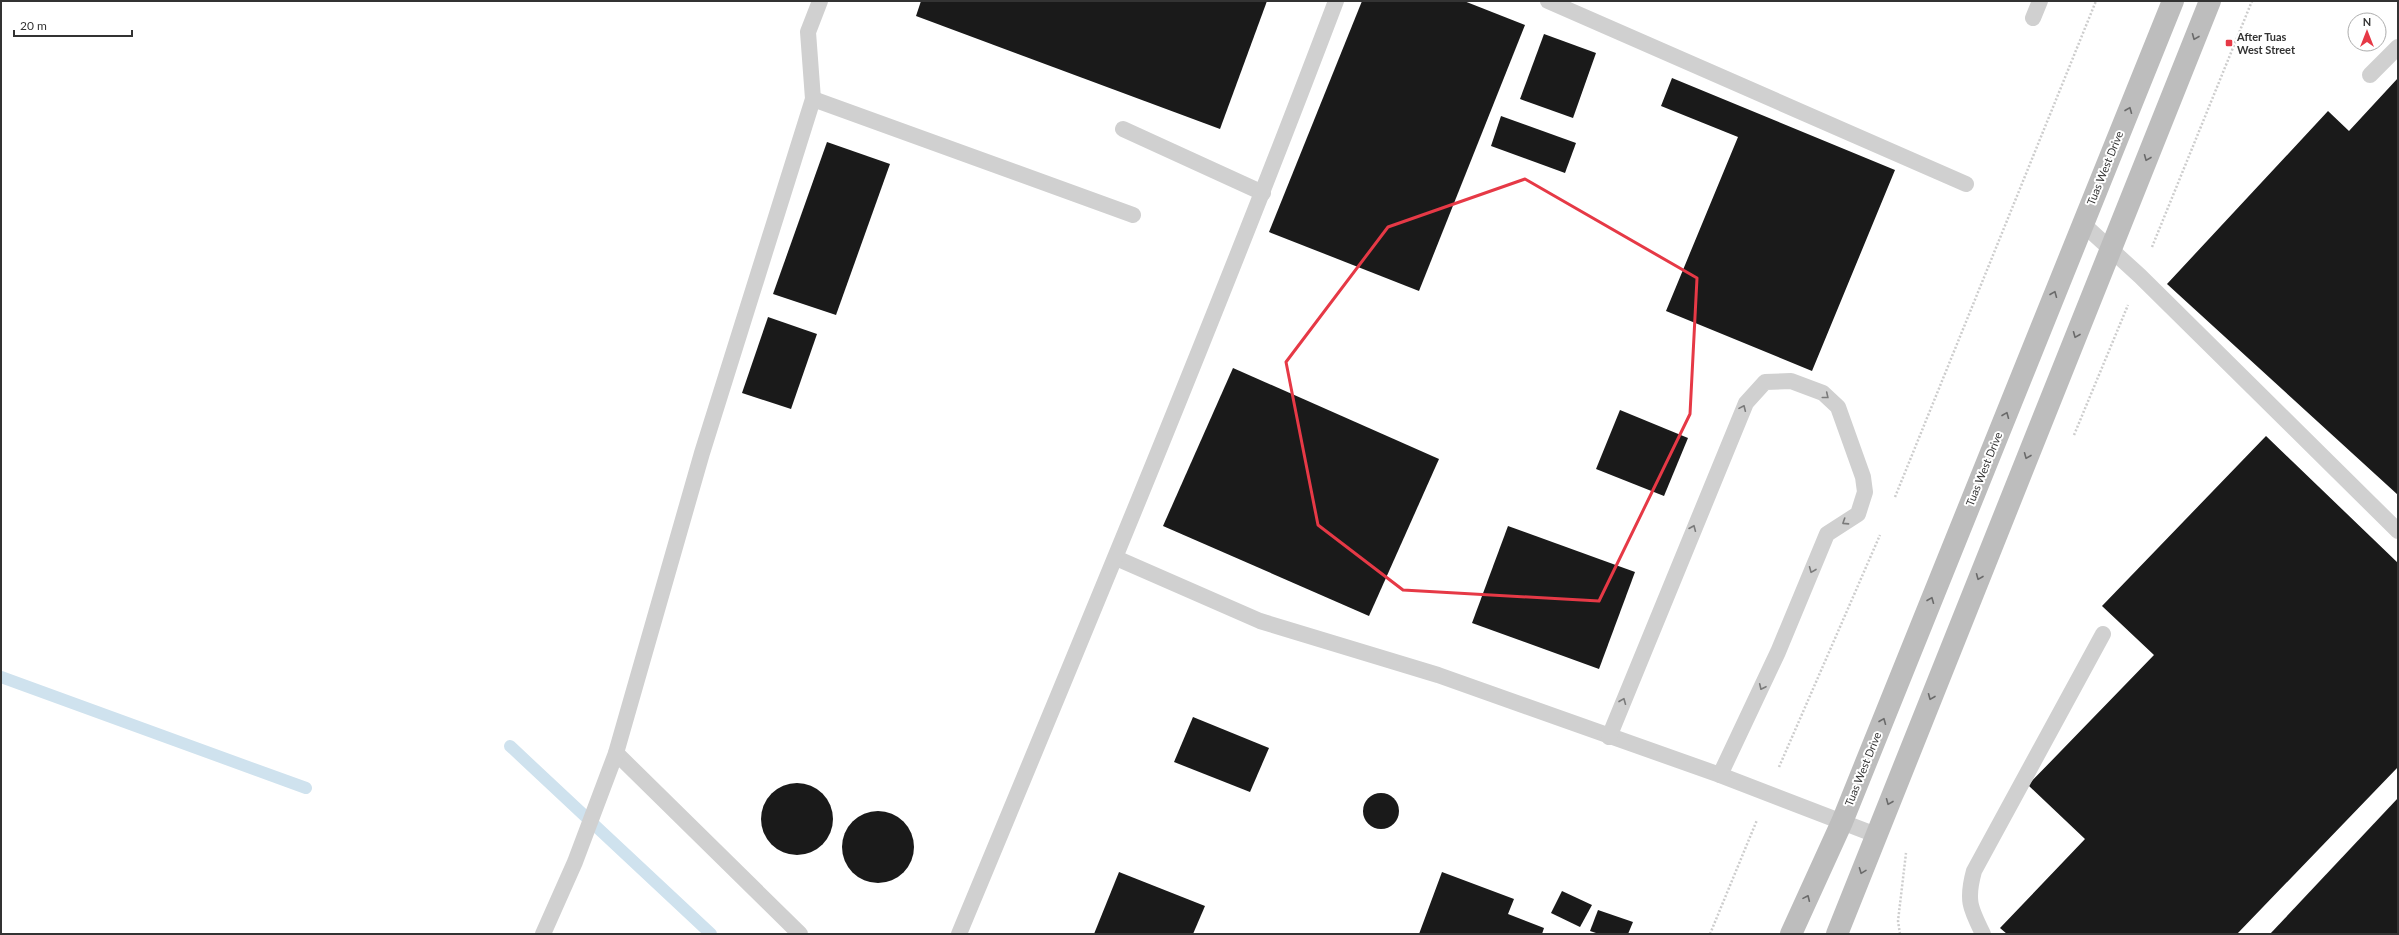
<svg xmlns="http://www.w3.org/2000/svg" width="2399" height="935" font-family="Lato,sans-serif">
  <rect width="100%" height="100%" fill="#fff"/>
  <g fill="none" stroke-linecap="round" stroke-linejoin="round">
    <g stroke="#cfe2ee" stroke-width="12">
      <path d="M 1,677 L 306,788"/>
      <path d="M 510,746 L 711,934"/>
    </g>
  </g>
  <g fill="#1a1a1a">
    <path d="M 921,1 L 1267,1 L 1220,129 L 916,16 Z"/>
    <path d="M 1362,1 L 1464,1 L 1525,25 L 1419,291 L 1269,232 Z"/>
    <path d="M 1544,34 L 1596,53 L 1573,118 L 1520,99 Z"/>
    <path d="M 1672,78 L 1895,170 L 1812,371 L 1666,311 L 1738,137 L 1661,106 Z"/>
    <path d="M 2398,78 L 2398,495 L 2167,284 L 2328,111 L 2349,131 Z"/>
    <path d="M 1501,116 L 1576,143 L 1565,173 L 1491,146 Z"/>
    <path d="M 827,142 L 890,164 L 836,315 L 773,294 Z"/>
    <path d="M 768,317 L 817,334 L 791,409 L 742,393 Z"/>
    <path d="M 1233,368 L 1439,459 L 1369,616 L 1163,526 Z"/>
    <path d="M 1620,410 L 1688,438 L 1664,496 L 1596,469 Z"/>
    <path d="M 2266,436 L 2398,563 L 2398,767 L 2237,934 L 2007,934 L 2000,928 L 2085,839 L 2028,785 L 2154,655 L 2102,606 Z"/>
    <path d="M 1508,526 L 1635,572 L 1599,669 L 1472,623 Z"/>
    <path d="M 1193,717 L 1269,748 L 1250,792 L 1174,762 Z"/>
    <circle cx="797" cy="819" r="36"/>
    <circle cx="1381" cy="811" r="18"/>
    <path d="M 2398,798 L 2398,934 L 2270,934 Z"/>
    <circle cx="878" cy="847" r="36"/>
    <path d="M 1119,872 L 1205,906 L 1193,934 L 1094,934 Z"/>
    <path d="M 1442,872 L 1514,899 L 1508,914 L 1544,928 L 1542,934 L 1419,934 Z"/>
    <path d="M 1562,891 L 1592,905 L 1580,927 L 1551,913 Z"/>
    <path d="M 1598,910 L 1633,922 L 1628,934 L 1599,934 L 1590,931 Z"/>
  </g>
  <g fill="none" stroke-linecap="round" stroke-linejoin="round">
    <g stroke="#cdcdcd" stroke-width="2.5" stroke-dasharray="2 2" stroke-linecap="butt">
      <path d="M 2152,247 L 2252,1"/>
      <path d="M 2074,435 L 2128,305"/>
      <path d="M 1895,497 L 2096,1"/>
      <path d="M 1779,767 L 1880,535"/>
      <path d="M 1710,934 L 1757,820"/>
      <path d="M 1900,934 L 1898,921 L 1906,853"/>
    </g>
    <g stroke="#d0d0d0" stroke-width="16">
      <path d="M 1548,1 L 1966,184"/>
      <path d="M 2033,18 L 2040,1"/>
      <path d="M 2370,75 L 2398,47"/>
      <path d="M 813,99 L 1133,215"/>
      <path d="M 1123,129 L 1263,193"/>
      <path d="M 2083,224 L 2140,276 L 2398,531"/>
      <path d="M 1116,558 L 1260,621 L 1438,675 L 1720,775 L 1876,835"/>
      <path d="M 1609,737 L 1746,403 L 1765,382 L 1791,381 L 1823,393 L 1838,407 L 1863,477 L 1865,492 L 1858,514 L 1827,534 L 1778,652 L 1720,775"/>
      <path d="M 616,753 L 800,934"/>
      <path d="M 543,934 L 575,862 L 616,753 L 702,453 L 813,99 L 808,32 L 820,1"/>
      <path d="M 959,934 C 1088,624 1217,315 1336,1"/>
      <path d="M 1983,934 C 1970,908 1966,900 1974,871 L 2103,634"/>
    </g>
    <g stroke="#bdbdbd" stroke-width="22">
      <path d="M 1791,934 L 1842,822 L 2173,1"/>
      <path d="M 1837,934 L 2210,1"/>
    </g>
  </g>
  <defs><path id="oneway-chevron" d="M-2-3.5L2.5 0L-2 3.5" fill="none" stroke-width="1.6" stroke-linecap="round" stroke-linejoin="round"/></defs>
  <g stroke="#6a6a6a">
    <use href="#oneway-chevron" transform="translate(2195 37) rotate(112)"/>
    <use href="#oneway-chevron" transform="translate(2129 110) rotate(-68)"/>
    <use href="#oneway-chevron" transform="translate(2147 158) rotate(112)"/>
    <use href="#oneway-chevron" transform="translate(2054 294) rotate(-68)"/>
    <use href="#oneway-chevron" transform="translate(2076 335) rotate(112)"/>
    <use href="#oneway-chevron" transform="translate(2006 415) rotate(-68)"/>
    <use href="#oneway-chevron" transform="translate(2027 456) rotate(112)"/>
    <use href="#oneway-chevron" transform="translate(1979 577) rotate(112)"/>
    <use href="#oneway-chevron" transform="translate(1931 600) rotate(-68)"/>
    <use href="#oneway-chevron" transform="translate(1931 697) rotate(112)"/>
    <use href="#oneway-chevron" transform="translate(1883 721) rotate(-68)"/>
    <use href="#oneway-chevron" transform="translate(1889 802) rotate(112)"/>
    <use href="#oneway-chevron" transform="translate(1862 871) rotate(111)"/>
    <use href="#oneway-chevron" transform="translate(1807 898) rotate(-66)"/>
  </g>
  <g stroke="#7a7a7a">
    <use href="#oneway-chevron" transform="translate(1826 396) rotate(39)"/>
    <use href="#oneway-chevron" transform="translate(1743 408) rotate(-66)"/>
    <use href="#oneway-chevron" transform="translate(1845 522) rotate(147)"/>
    <use href="#oneway-chevron" transform="translate(1693 528) rotate(-67)"/>
    <use href="#oneway-chevron" transform="translate(1812 570) rotate(112)"/>
    <use href="#oneway-chevron" transform="translate(1762 687) rotate(115)"/>
    <use href="#oneway-chevron" transform="translate(1623 701) rotate(-68)"/>
  </g>
  <path fill="none" stroke="#e63946" stroke-width="3" stroke-linejoin="round" d="M 1525,179 L 1697,278 L 1690,414 L 1599,601 L 1403,590 L 1318,525 L 1286,362 L 1388,227 Z"/>
  <rect fill="#e63946" stroke="#fff" stroke-width="1.5" x="2225" y="39" width="8" height="8" rx="2"/>
  <g text-anchor="middle" stroke-width="4" stroke-linejoin="round" paint-order="stroke">
    <g font-size="11" font-weight="bold" fill="#333" stroke="#fff" text-anchor="start">
      <text x="2237" y="41">After Tuas<tspan x="2237" dy="13">West Street</tspan></text>
    </g>
    <g font-size="11" fill="#333" stroke="#fff">
      <text transform="translate(2105 168) rotate(-68)" y="4">Tuas West Drive</text>
      <text transform="translate(1984 469) rotate(-68)" y="4">Tuas West Drive</text>
      <text transform="translate(1863 769) rotate(-68)" y="4">Tuas West Drive</text>
    </g>
  </g>
  <rect width="2399" height="935" fill="none" stroke="#333333" stroke-width="4"/>
  <g transform="translate(2367 32)"><circle r="19" fill="#ffffff" stroke="#adadad"/>
  <path d="M0-3L7 15L0 10L-7 15Z" fill="#e63946"/>
  <text y="-6" font-size="11" font-weight="bold" text-anchor="middle" fill="#333333">N</text>
  </g>
  <path d="M14 30v6h118v-6" fill="none" stroke="#333333" stroke-width="2"/>
  <text x="20" y="30" font-size="12" fill="#333333" stroke="#ffffff" stroke-width="3" paint-order="stroke">20 m</text>
</svg>
